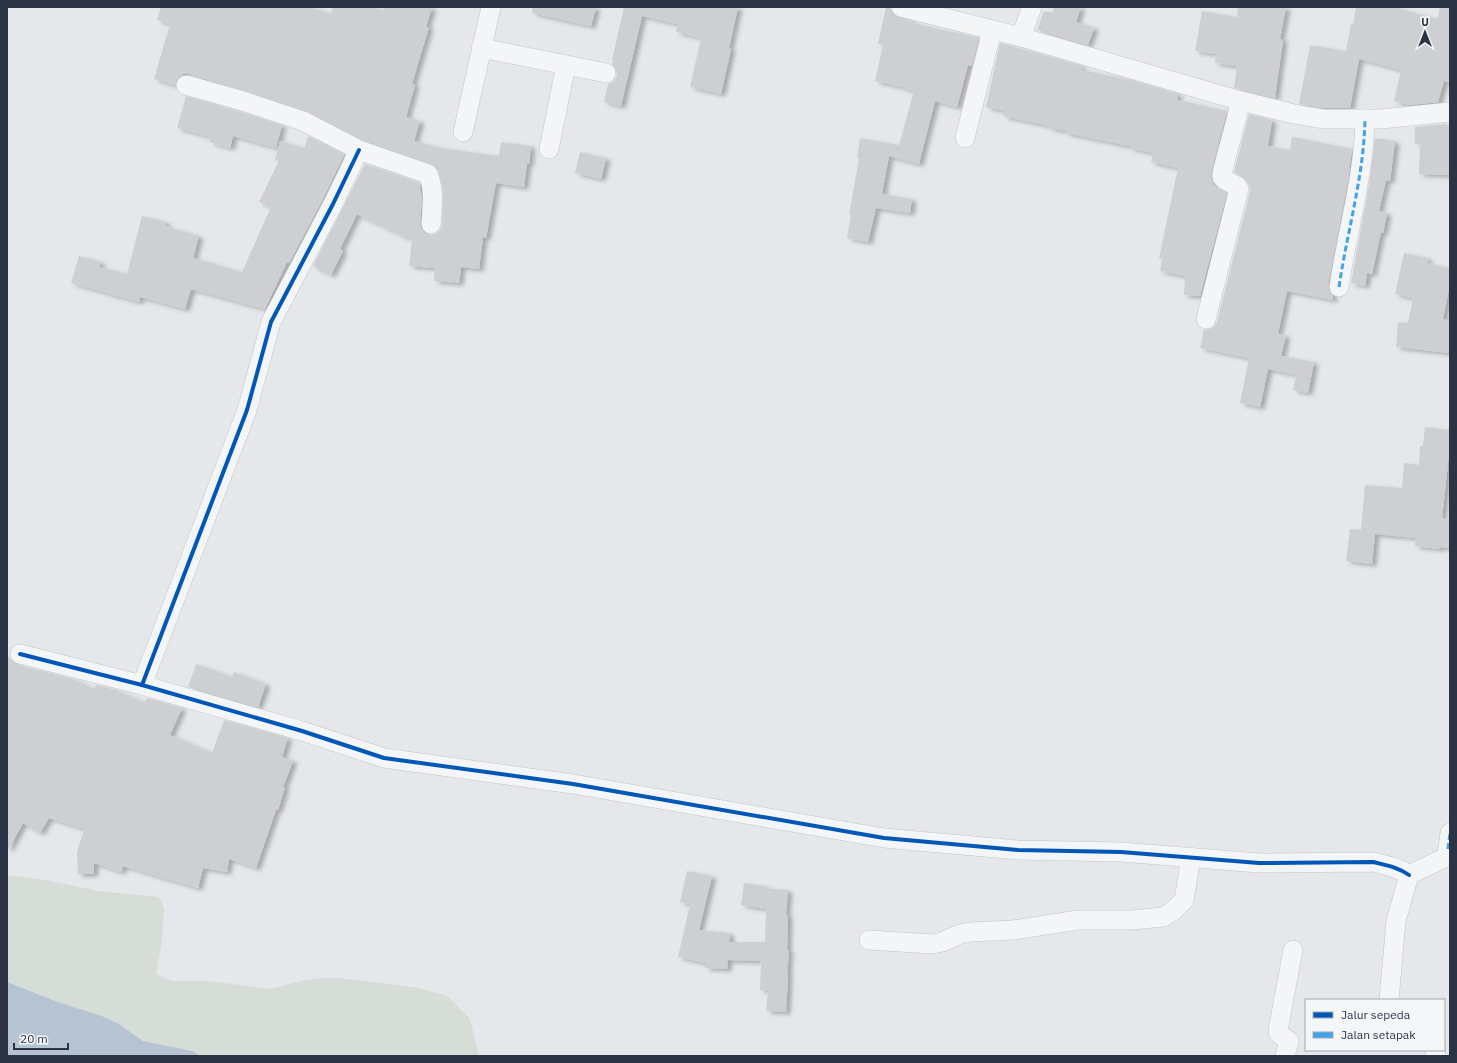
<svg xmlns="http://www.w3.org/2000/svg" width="1457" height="1063" font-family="'IBM Plex Sans',sans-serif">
  <defs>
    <filter id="shadow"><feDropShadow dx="4.5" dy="2.5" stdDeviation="2" flood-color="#0004"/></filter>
  </defs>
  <rect width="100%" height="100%" fill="#e5e7ea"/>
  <path fill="#d6ddd6" d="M 7,875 L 46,880 L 98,891 L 159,897 L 164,909 L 162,941 L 156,974 L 172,981 L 209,981 L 270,989 L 306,980 L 323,978 L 339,978 L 413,987 L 448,996 L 470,1019 L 479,1056 L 201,1056 L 192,1051 L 143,1041 L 119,1024 L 102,1016 L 58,1002 L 7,982 Z"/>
  <path fill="#b5c3d3" d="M 7,982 L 58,1002 L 102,1016 L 119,1024 L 143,1041 L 192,1051 L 201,1056 L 7,1056 Z"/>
  <g fill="#cdcfd2" filter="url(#shadow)">
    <path d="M 161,7 L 309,7 L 331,14 L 333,7 L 372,7 L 383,10 L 384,7 L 432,7 L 426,27 L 429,27 L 412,84 L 415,85 L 406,117 L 420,121 L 414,141 L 441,148 L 499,156 L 501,142 L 531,146 L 529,164 L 527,163 L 524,187 L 496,183 L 486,238 L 483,237 L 479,269 L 461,267 L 459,283 L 434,281 L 435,268 L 409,266 L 412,240 L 357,214 L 340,249 L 343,251 L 331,275 L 313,266 L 365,164 L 419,183 L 422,199 L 420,223 L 421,228 L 425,233 L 430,235 L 436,234 L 440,230 L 442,225 L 443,192 L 438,170 L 432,164 L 363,140 L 306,111 L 246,91 L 189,74 L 183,74 L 179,77 L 176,82 L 175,85 L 154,79 L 170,24 L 157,20 Z"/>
    <path d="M 533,7 L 596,7 L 591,26 L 532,13 Z"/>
    <path d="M 624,7 L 738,7 L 729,48 L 731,49 L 721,94 L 690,87 L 701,38 L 676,32 L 678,24 L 642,16 L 621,106 L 604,102 L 608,84 L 614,81 L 617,76 L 616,70 L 612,64 L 613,60 L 612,60 Z"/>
    <path d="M 886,7 L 890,8 L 894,15 L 912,21 L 912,23 L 979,38 L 972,66 L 968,65 L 957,107 L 935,101 L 919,164 L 889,156 L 882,194 L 912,199 L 910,213 L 876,208 L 868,242 L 847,238 L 851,215 L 849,215 L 859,158 L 857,158 L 860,138 L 899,145 L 914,91 L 902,88 L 902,87 L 875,81 L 883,45 L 878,44 Z"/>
    <path d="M 1054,7 L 1081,7 L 1076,22 L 1094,28 L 1088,45 L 1037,30 L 1044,11 L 1052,13 Z"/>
    <path d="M 1238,7 L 1286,7 L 1280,39 L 1283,40 L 1275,98 L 1234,88 L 1237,66 L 1215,63 L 1216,54 L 1195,51 L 1202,11 L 1237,17 Z"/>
    <path d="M 1356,7 L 1393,7 L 1437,19 L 1440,7 L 1450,7 L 1450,83 L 1444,81 L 1438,102 L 1409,105 L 1394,101 L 1401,70 L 1359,59 L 1350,108 L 1324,108 L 1299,104 L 1310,45 L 1346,51 L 1351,24 L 1353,25 Z"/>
    <path d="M 1000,43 L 1082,66 L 1081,70 L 1127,79 L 1178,94 L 1177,100 L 1227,111 L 1211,173 L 1212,181 L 1214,185 L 1227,193 L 1200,296 L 1184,295 L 1185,276 L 1160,271 L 1162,259 L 1159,258 L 1178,168 L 1151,162 L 1153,153 L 1130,148 L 1130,146 L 1066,133 L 1066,131 L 1049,128 L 1050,126 L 1003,116 L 1005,111 L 986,107 Z"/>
    <path d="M 186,96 L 240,112 L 282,125 L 276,148 L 233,136 L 230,148 L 210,142 L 211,137 L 177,128 Z"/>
    <path d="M 1249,114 L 1272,120 L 1268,146 L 1290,150 L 1292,137 L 1352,149 L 1348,181 L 1328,285 L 1329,291 L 1333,296 L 1333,300 L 1287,291 L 1278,334 L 1286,335 L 1281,356 L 1314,362 L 1308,393 L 1293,390 L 1296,375 L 1268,369 L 1260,407 L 1240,403 L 1249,358 L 1200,348 L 1204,330 L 1209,329 L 1214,327 L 1217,322 L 1250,192 L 1250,187 L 1246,180 L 1234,172 Z"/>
    <path d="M 1446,124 L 1446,126 L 1450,127 L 1450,175 L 1419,174 L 1420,144 L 1415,144 L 1415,127 Z"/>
    <path d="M 308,136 L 344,155 L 323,199 L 289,263 L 287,262 L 265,309 L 191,289 L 185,309 L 140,297 L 139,302 L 71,283 L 79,256 L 101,262 L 99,267 L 127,274 L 142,216 L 166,222 L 165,226 L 199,236 L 193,258 L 242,272 L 271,207 L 259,202 L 279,161 L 275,160 L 280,141 L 304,148 Z"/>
    <path d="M 1375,138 L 1395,141 L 1390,181 L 1386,180 L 1379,211 L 1387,213 L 1383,233 L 1381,232 L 1372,274 L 1367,273 L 1365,286 L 1351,283 L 1369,185 Z"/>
    <path d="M 580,152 L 606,158 L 601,179 L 575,173 Z"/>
    <path d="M 1404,253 L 1428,258 L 1427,263 L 1450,268 L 1450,284 L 1443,319 L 1450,321 L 1450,353 L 1396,347 L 1398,322 L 1408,323 L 1413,298 L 1395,294 Z"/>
    <path d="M 1425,427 L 1450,430 L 1450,445 L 1442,518 L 1450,519 L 1450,548 L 1440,547 L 1440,549 L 1415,546 L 1416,538 L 1375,534 L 1372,564 L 1346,561 L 1350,529 L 1361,530 L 1365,485 L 1402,488 L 1404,463 L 1419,465 L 1420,446 L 1423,446 Z"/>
    <path d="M 7,656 L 9,657 L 13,662 L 17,665 L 69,678 L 94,689 L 96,685 L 115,690 L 145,703 L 147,698 L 182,708 L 170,735 L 212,753 L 224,720 L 288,738 L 282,757 L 293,761 L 283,787 L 285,787 L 278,810 L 276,810 L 256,868 L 229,859 L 227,872 L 203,868 L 198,888 L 123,866 L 121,872 L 94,863 L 94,874 L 78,874 L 77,852 L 84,829 L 49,818 L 40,833 L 23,823 L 7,852 Z"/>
    <path d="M 196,664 L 232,677 L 234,672 L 266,684 L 258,707 L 188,687 Z"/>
    <path d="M 687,871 L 712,876 L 699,930 L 730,933 L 729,942 L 765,942 L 766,909 L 741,905 L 744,883 L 765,886 L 765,888 L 788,890 L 786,915 L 788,915 L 787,950 L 789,950 L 787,976 L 788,976 L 786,1012 L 766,1011 L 768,991 L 760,990 L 761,961 L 728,960 L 727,969 L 705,968 L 705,963 L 678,957 L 690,904 L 680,902 Z"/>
  </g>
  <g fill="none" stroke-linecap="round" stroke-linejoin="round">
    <g stroke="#c3c5c8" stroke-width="20">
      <g id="minor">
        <path d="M 901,7 L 1021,37 L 1241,101 L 1294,114 L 1323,119 L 1381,119 L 1450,112"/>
        <path d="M 1021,37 L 1032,7"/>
        <path d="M 481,48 L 606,73"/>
        <path d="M 186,85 L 243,101 L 303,121 L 359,150 L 428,174 C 435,190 432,207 431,224"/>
        <path d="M 463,132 L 491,7"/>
        <path d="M 965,138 L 992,30"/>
        <path d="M 549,149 L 566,65"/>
        <path d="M 1339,287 C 1347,232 1364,176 1365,119"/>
        <path d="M 1206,319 L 1239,189 L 1237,186 L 1225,180 L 1222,177 L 1222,173 L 1241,101"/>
        <path d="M 20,654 L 142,685 L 302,731 L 384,758 L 573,784 L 884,838 L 1018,850 L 1121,852 L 1259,863 L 1373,862 C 1385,865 1398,867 1409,875"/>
        <path d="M 142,685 L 247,410 L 271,322 L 333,204 L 359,150"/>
        <path d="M 869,940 L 932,944 L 942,942 L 960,934 L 971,932 L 1013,930 L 1078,920 L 1132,920 L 1163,917 L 1173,911 L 1184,900 L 1191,857"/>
        <path d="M 1389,1000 L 1396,921 L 1409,875 L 1442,859 L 1446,855 L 1448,849 L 1450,833"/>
        <path d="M 1285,1056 L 1289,1041 L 1279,1034 L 1278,1030 L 1293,950"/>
        <path d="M 1435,1056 L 1436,1050"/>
      </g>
    </g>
    <use href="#minor" stroke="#f4f5f6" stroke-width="19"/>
    <g stroke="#3ea3ec" stroke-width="3" stroke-dasharray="6 3" stroke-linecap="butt">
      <path d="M 1339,287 C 1347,232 1364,176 1365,119"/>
      <path d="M 1448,849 L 1450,833"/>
    </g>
    <g stroke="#f4f6f8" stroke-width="6">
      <g id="cycleway">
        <path d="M 20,654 L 142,685 L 302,731 L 384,758 L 573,784 L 884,838 L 1018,850 L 1121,852 L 1259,863 L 1373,862 C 1385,865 1398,867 1409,875"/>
        <path d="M 142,685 L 247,410 L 271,322 L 333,204 L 359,150"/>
      </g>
    </g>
    <use href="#cycleway" stroke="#0057b8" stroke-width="4"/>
  </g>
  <rect width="1457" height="1063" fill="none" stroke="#2c3443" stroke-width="16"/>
  <rect x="1305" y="999" width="140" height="52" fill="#f4f6f8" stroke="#a4a8b0"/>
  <rect x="1313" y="1012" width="20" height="6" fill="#0057b8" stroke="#a4a8b0"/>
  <text x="1341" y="1019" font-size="12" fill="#2c3443">Jalur sepeda</text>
  <rect x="1313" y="1032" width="20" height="6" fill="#3ea3ec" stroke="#a4a8b0"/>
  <text x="1341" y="1039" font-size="12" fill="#2c3443">Jalan setapak</text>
  <g transform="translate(1425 32)" stroke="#f4f6f8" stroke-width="3" paint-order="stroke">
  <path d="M0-3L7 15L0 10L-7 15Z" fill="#2c3443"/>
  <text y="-6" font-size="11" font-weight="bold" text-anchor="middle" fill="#2c3443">U</text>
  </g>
  <path d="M14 1043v6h54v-6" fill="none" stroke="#2c3443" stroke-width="2"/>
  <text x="20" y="1043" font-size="12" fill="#2c3443" stroke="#f4f6f8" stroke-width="3" paint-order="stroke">20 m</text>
</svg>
